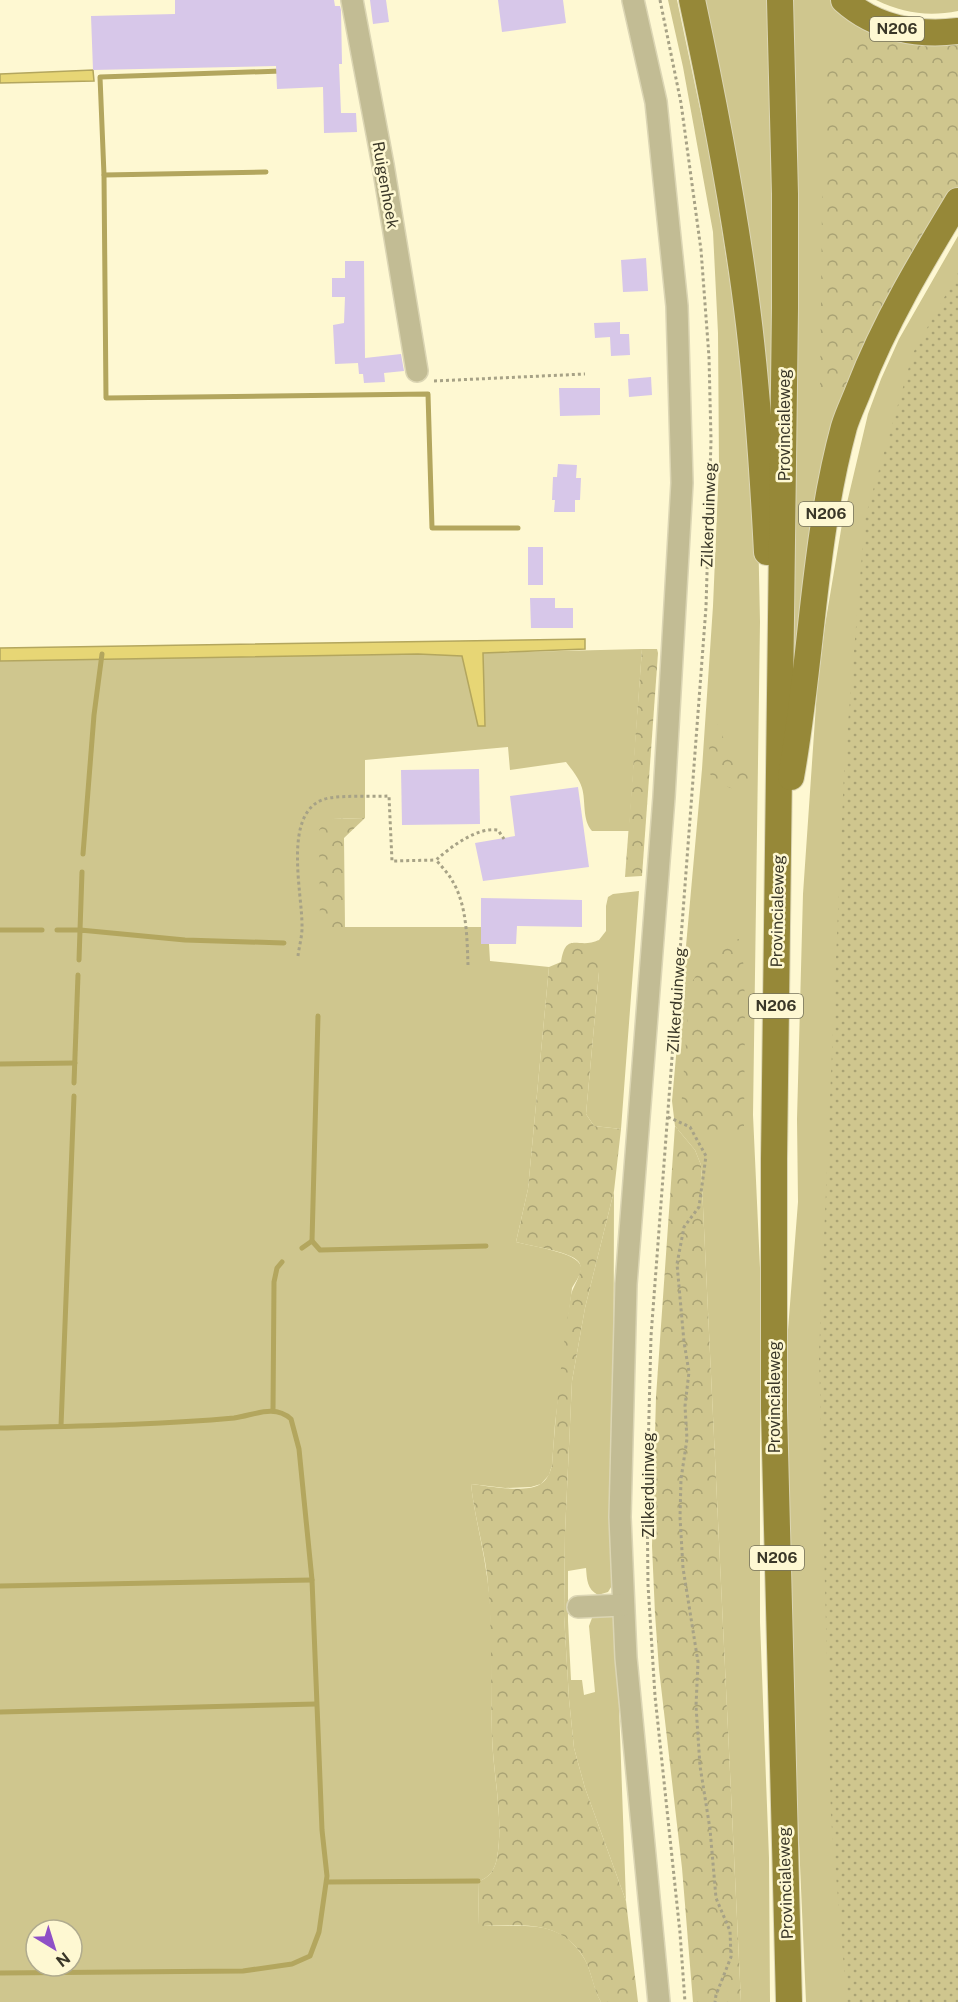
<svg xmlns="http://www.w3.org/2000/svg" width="958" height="2002" font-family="'Public Sans',sans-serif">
  <defs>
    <pattern id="forest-crowns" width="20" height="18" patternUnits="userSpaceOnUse" patternTransform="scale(1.5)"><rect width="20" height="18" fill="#cfc68e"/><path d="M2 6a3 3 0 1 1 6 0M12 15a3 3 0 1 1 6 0" fill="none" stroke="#a9a274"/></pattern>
    <pattern id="park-dots" width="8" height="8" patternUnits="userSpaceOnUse" patternTransform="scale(1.5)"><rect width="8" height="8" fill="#cfc68e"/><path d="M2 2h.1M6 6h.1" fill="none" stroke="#a9a274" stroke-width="1.8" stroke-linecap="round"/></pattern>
  </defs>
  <rect width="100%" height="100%" fill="#fef8d2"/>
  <g fill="#cfc68e" fill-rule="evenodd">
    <path d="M 668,0 L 677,0 L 710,156 L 722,230 L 740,348 L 758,526 L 760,622 L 753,1115 L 760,1268 L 760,1622 L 769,1858 L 770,2002 L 741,2002 L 701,1165 L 695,1150 L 675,1126 L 672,1101 L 702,769 L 713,606 L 719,465 L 718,333 L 713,232 L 683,67 Z"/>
    <path d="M 698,0 L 767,0 L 772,218 L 772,470 Z"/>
    <path d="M 791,0 L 837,0 L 874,27 L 874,341 L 791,712 C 794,588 796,464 797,340 C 798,227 800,113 791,0 Z"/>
    <path d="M 876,0 L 958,0 L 958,11 C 928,17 903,13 876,0 Z"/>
    <path d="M 958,236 L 958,2002 L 806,2002 L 790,1637 L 784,1381 L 798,1202 L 797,1119 L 803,894 L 817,690 L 825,625 L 842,524 L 868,414 L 881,379 L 899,339 Z"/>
    <path d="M 642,649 L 629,831 L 592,831 C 582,820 586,801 582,788 C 579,778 572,770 566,762 L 510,770 L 508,747 L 365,760 L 365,818 L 333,819 L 320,927 L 488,927 L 490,961 L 549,967 L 528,1189 L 516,1242 C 529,1246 579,1252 581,1267 C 582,1274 575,1282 572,1288 L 555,1424 L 552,1465 L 549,1475 L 541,1484 L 531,1487 L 505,1488 L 471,1484 C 474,1513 482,1541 486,1570 C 495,1624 490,1680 492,1735 C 493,1776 504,1818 497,1858 C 495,1869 489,1879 478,1881 L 479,1925 C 520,1929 558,1915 584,1958 C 592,1972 593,1988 601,2002 L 0,2002 L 0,661 L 418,654 L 463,656 L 478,726 L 485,725 L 483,653 ZM 36,1930 L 72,1930 L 72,1966 L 36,1966 Z"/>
    <path d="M 639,891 L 621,1129 L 594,1126 L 586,1114 L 599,972 L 599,940 L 606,931 L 606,906 L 608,897 L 613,894 Z"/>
    <path d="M 614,1191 L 613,1584 L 608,1592 L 598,1595 C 587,1589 587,1580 586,1568 L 568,1571 L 568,1621 L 571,1680 L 582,1680 L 584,1695 L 595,1692 L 589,1626 L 592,1618 L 598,1612 L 612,1616 L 616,1622 L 626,1901 L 585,1788 L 574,1748 L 569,1699 L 564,1615 L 565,1533 L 572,1381 L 585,1308 Z"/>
  </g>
  <g fill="url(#forest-crowns)">
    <path d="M 874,27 L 958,36 L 958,192 L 874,341 L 842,391 L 826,393 L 820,390 L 822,209 L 826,73 Z"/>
    <path d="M 642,649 L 657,649 L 658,653 L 642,876 L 625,877 Z"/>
    <path d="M 725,715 L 722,729 L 725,752 L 742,758 L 752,775 L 750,792 C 730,789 723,787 708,772 L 710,735 Z"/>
    <path d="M 365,818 L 344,838 L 345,927 L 320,927 L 319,830 L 325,822 L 333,819 Z"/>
    <path d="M 739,939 L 743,957 L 745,1003 L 744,1128 L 725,1136 L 706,1131 L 681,1110 L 690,985 L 717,943 Z"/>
    <path d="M 599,940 L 599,972 L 586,1114 L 594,1126 L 621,1129 L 614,1191 L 585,1308 L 572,1381 L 565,1533 L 564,1615 L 569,1699 L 574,1748 L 585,1788 L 626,1901 L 638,2002 L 601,2002 C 593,1989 592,1972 584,1958 C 560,1918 519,1926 479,1926 L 478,1881 C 489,1879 495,1869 497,1858 C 504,1818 493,1775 492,1735 C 490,1681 493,1628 487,1574 C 483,1544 474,1514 471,1484 C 488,1486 523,1493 539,1485 C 547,1481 550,1473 552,1465 C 556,1408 562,1352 571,1295 C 573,1285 586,1270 578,1261 C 569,1251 530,1246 516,1242 L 528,1189 L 549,967 L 561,962 C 566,930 578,950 599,940 Z"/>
    <path d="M 675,1126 L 695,1150 L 701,1165 L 741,2002 L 693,2002 L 682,1868 L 659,1669 L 655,1614 L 652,1546 L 656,1397 Z"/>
  </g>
  <path fill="url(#park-dots)" d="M 958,273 L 958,2002 L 847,2002 L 831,1818 L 819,1354 L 844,772 L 865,518 L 913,353 Z"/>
  <g fill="#e7d675" stroke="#b3a65e" stroke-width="1.5">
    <path d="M 93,70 L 94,81 L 0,83 L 0,74 Z"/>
    <path d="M 585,639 L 585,649 L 483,653 L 485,726 L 478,726 L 462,656 L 418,654 L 0,661 L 0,648 Z"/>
  </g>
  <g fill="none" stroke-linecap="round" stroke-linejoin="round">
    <g stroke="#b3a65e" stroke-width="5">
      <path d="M 282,71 L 100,77 L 104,175 L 106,398 L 428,394 L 432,528 L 518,528"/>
      <path d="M 104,175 L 266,172"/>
      <path d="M 83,854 L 94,715 L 102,654"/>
      <path d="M 0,930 L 42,930"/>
      <path d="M 57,930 L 80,930 L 82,872"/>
      <path d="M 79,960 L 80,930 L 185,940 L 284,943"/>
      <path d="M 318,1016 L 312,1241 L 320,1250 L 486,1246"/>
      <path d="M 0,1064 L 75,1063"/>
      <path d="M 74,1083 L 78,975"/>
      <path d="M 302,1248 L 312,1241"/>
      <path d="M 273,1411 L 274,1282 L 277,1268 L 282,1262"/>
      <path d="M 61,1426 L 74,1096"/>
      <path d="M 0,1428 C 78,1426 156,1425 234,1418 C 255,1415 274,1404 291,1419 L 299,1449 L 312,1580 L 322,1830 L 327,1876 L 319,1932 L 310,1956 L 292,1964 L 243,1971 L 0,1973"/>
      <path d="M 0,1586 L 312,1580"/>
      <path d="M 0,1712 L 316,1704"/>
      <path d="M 327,1882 L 478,1881"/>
    </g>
  </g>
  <g fill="#d7c7e9">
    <path d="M 175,0 L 334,0 L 335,6 L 340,6 L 341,10 L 342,64 L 339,64 L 341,113 L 356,113 L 357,132 L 324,133 L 323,87 L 277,89 L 276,66 L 93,70 L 91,16 L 175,14 Z"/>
    <path d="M 370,0 L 386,0 L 389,22 L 373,24 Z"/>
    <path d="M 498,0 L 563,0 L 566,23 L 502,32 Z"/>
    <path d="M 646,258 L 648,291 L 623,292 L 621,260 Z"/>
    <path d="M 345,261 L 364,261 L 365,358 L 401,354 L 404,371 L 384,373 L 385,382 L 364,383 L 363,374 L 359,374 L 358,363 L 335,364 L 333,325 L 344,323 L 345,297 L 332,297 L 332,278 L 345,278 Z"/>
    <path d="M 620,322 L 620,334 L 629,334 L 630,355 L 611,356 L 610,337 L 595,338 L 594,323 Z"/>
    <path d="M 651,377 L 652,395 L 629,397 L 628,379 Z"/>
    <path d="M 559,388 L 600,388 L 600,415 L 560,416 Z"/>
    <path d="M 558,464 L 577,465 L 576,478 L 581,478 L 580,500 L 575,500 L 575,512 L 554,512 L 555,500 L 552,500 L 553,477 L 557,477 Z"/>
    <rect x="528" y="547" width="15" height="38"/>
    <path d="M 530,598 L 555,598 L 555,608 L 573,608 L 573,628 L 531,628 Z"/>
    <path d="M 479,769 L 480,824 L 402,825 L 401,770 Z"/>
    <path d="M 578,787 L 589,867 L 483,881 L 475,843 L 515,836 L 510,796 Z"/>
    <path d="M 481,898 L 582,900 L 582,927 L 517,926 L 516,944 L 481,944 Z"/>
  </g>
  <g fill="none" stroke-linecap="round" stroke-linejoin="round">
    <g stroke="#dbd5b3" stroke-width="24">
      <g id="minor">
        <path d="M 352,0 L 383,165 L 417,371"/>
        <path d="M 633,0 L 656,102 L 677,306 L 682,483 L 664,797 L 626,1284 L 620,1517 L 626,1658 L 659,2002"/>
        <path d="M 578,1607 L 623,1605"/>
      </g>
    </g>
    <g stroke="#dbd5b3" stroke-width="28">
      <g id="major">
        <path d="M 692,0 C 715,107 736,215 749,324 C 758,400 763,476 767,552"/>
        <path d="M 780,0 L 785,194 L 785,308 L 774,1159 L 774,1410 L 789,2002"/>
        <path d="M 844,0 C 875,28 917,36 958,31"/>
        <path d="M 791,777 C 812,661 813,541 844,427 C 848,414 854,402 859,389 C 885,322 921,262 958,201"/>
      </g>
    </g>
    <g stroke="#a7a286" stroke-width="3" stroke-dasharray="3 3" stroke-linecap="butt">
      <path d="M 660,0 L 681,103 L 701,250 L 709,357 L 711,440 L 706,607 L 651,1336 L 647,1493 L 648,1585 L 655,1696 L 680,1933 L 685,2002"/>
      <path d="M 434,381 L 585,374"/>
      <path d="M 298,956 C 299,947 302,937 302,928 C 303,894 280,807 329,798 C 348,795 370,797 389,796 L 392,861 L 436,860"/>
      <path d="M 468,965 C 467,938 467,906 453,882 C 449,874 442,867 436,860 C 452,846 477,827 498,830 L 504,839"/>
      <path d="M 668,1117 L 690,1127 L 706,1156 L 699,1207 L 684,1227 L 677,1264 L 684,1342 L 689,1372 L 685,1406 L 687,1439 L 681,1479 L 680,1517 L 683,1568 L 698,1662 L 696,1706 L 700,1766 L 710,1829 L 716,1898 L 730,1931 L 731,1957 L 716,1995 L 715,2002"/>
    </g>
    <use href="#minor" stroke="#c2bc94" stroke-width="21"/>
    <use href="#major" stroke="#968838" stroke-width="26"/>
  </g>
  <g text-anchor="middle" stroke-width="5" stroke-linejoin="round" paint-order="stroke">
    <g fill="#fef8d2" stroke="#75715b" stroke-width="1.5">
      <rect x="870" y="17" width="54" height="24" rx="4.5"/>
      <rect x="799" y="502" width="54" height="24" rx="4.5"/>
      <rect x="749" y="994" width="54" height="24" rx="4.5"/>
      <rect x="750" y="1546" width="54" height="24" rx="4.5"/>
    </g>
    <g font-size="15" font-weight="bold" fill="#3a3728">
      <text x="897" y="34">N206</text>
      <text x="826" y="519">N206</text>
      <text x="776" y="1011">N206</text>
      <text x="777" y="1563">N206</text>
    </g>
    <g font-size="16" fill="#3a3728" stroke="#fef8d2">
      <text transform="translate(386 185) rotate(80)" y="6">Ruigenhoek</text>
      <text transform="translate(784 425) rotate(-90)" y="6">Provincialeweg</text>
      <text transform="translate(708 515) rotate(-88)" y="6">Zilkerduinweg</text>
      <text transform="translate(777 911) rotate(-89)" y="6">Provincialeweg</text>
      <text transform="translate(676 1000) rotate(-86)" y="6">Zilkerduinweg</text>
      <text transform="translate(774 1397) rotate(-90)" y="6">Provincialeweg</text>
      <text transform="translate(648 1485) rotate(-90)" y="6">Zilkerduinweg</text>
      <text transform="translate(785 1883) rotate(-92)" y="6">Provincialeweg</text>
    </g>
  </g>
  <g transform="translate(54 1948) rotate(142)"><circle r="28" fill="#fef8d2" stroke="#b0ab8e" stroke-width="1.5"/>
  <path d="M0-4.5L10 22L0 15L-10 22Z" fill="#8f50c6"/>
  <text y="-9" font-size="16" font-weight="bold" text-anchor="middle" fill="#3a3728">N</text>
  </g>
</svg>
